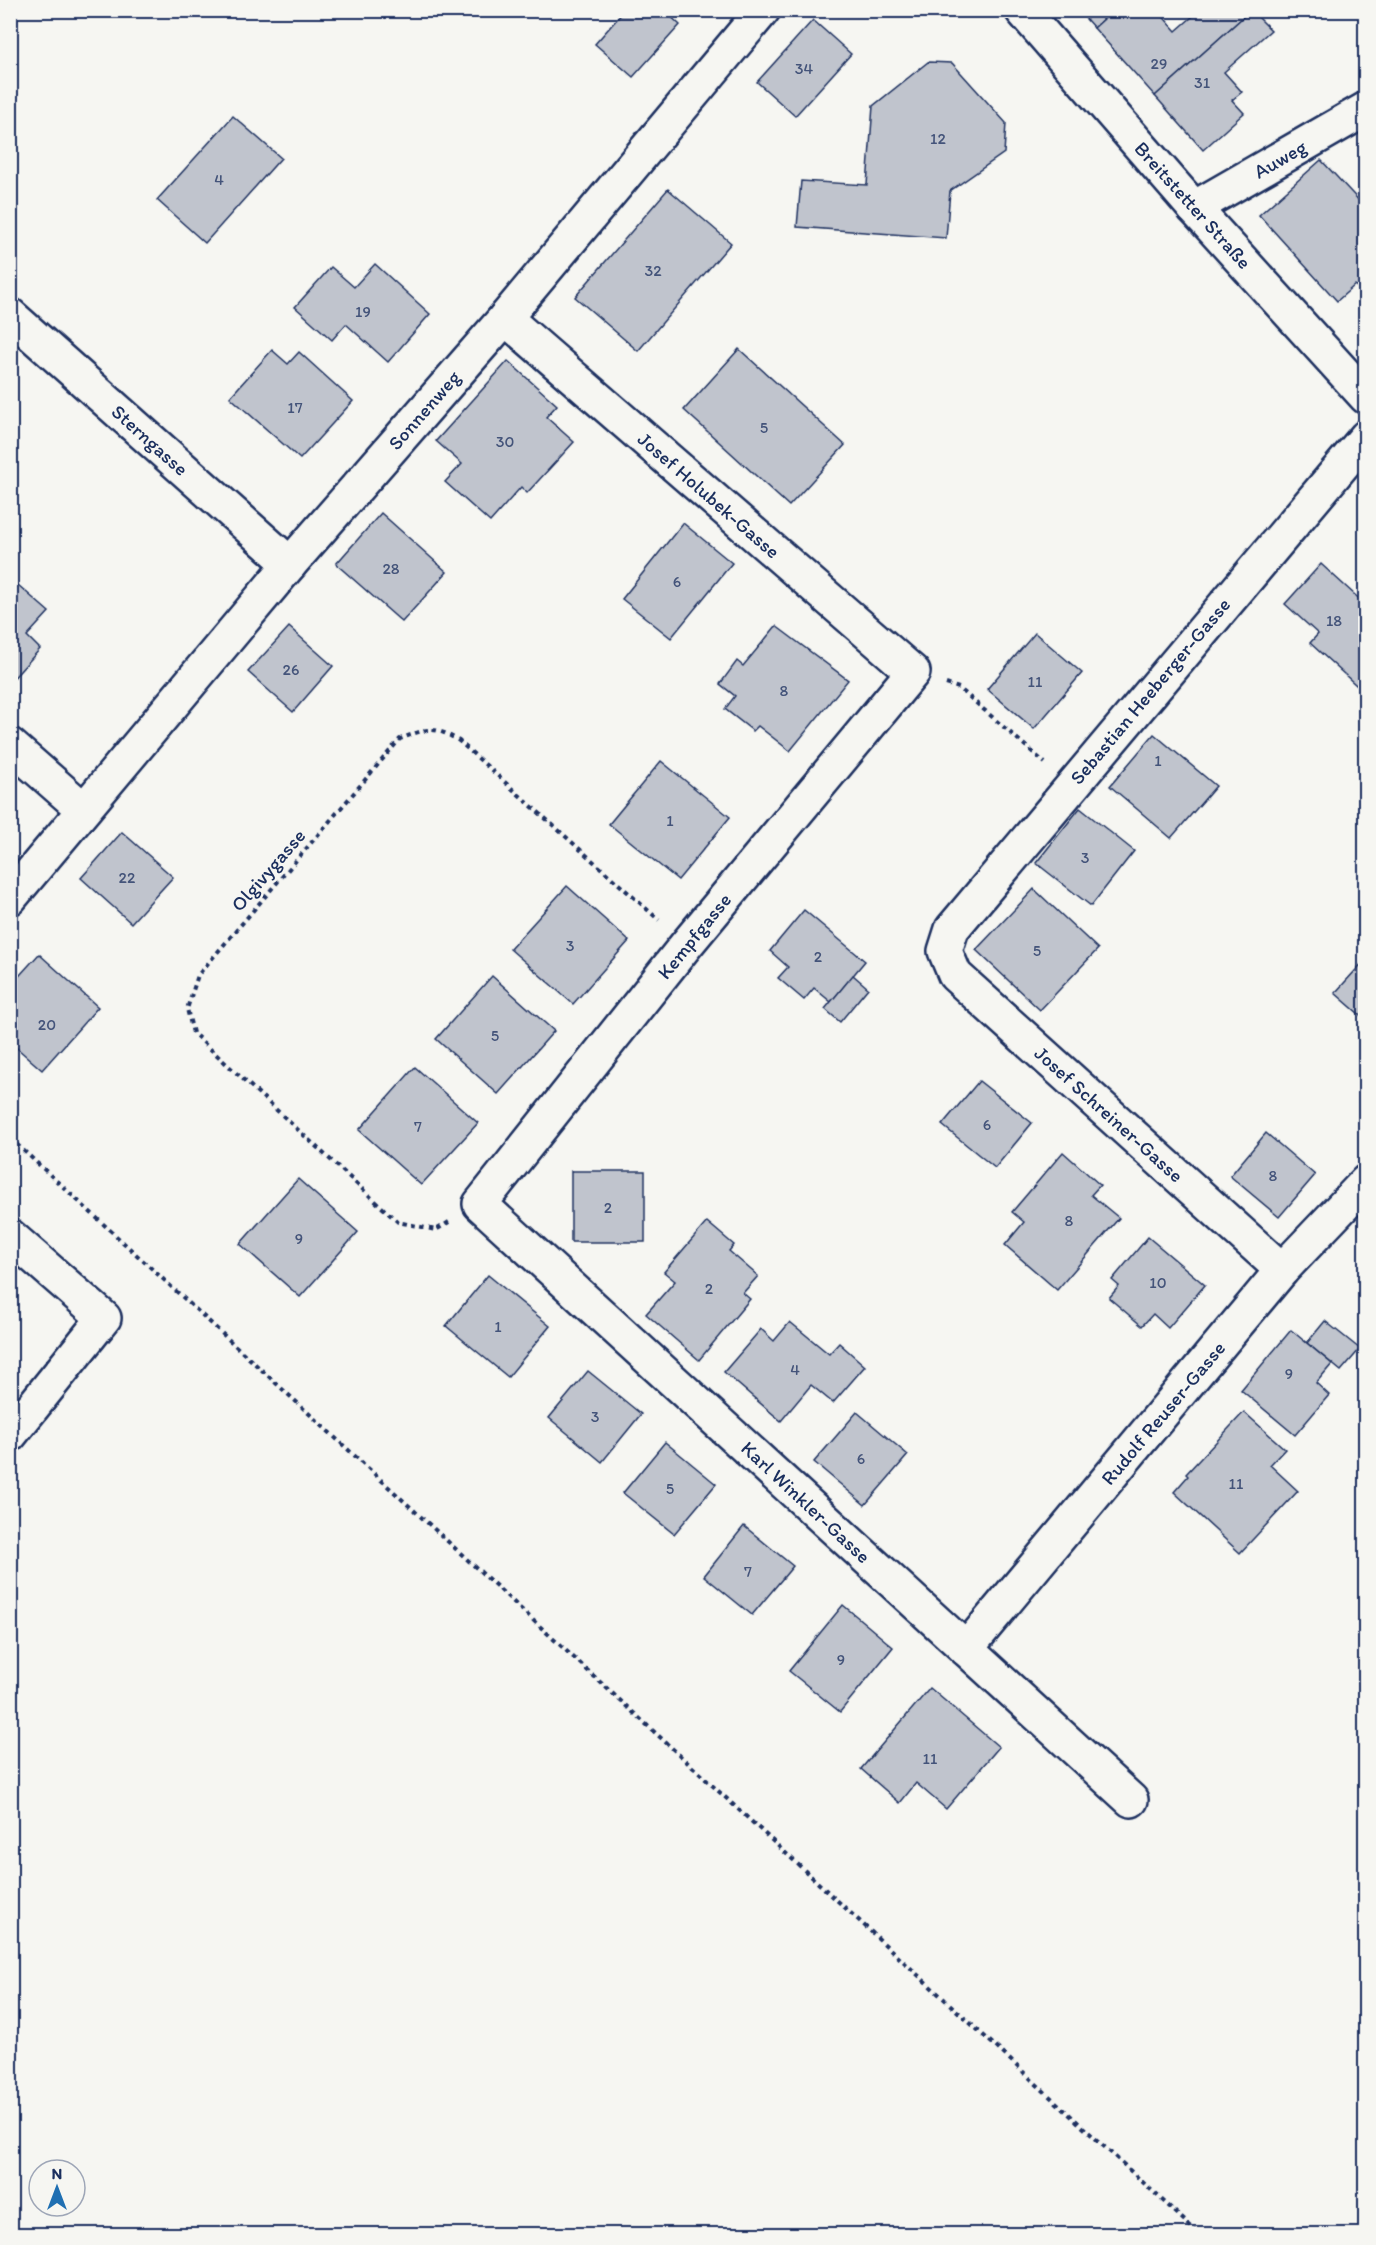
<svg xmlns="http://www.w3.org/2000/svg" width="1376" height="2245" font-family="Itim,sans-serif">
  <rect width="100%" height="100%" fill="#f6f6f2"/>
  <filter id="ink" filterUnits="userSpaceOnUse"><feTurbulence type="fractalNoise" baseFrequency=".0167" numOctaves="2"/><feDisplacementMap in="SourceGraphic" scale="12" xChannelSelector="R" yChannelSelector="G"/><feConvolveMatrix kernelMatrix="1 2 1 2 8 2 1 2 1" color-interpolation-filters="sRGB"/></filter>
  <g filter="url(#ink)">
    <g fill="#c0c4cd" stroke="#1b2f5e" stroke-width="1.5">
      <path d="M 625,10 L 664,10 L 680,25 L 633,77 L 595,44 Z"/>
      <path d="M 1078,10 L 1114,10 L 1094,28 Z"/>
      <path d="M 1114,10 L 1157,10 L 1176,31 L 1200,10 L 1251,10 L 1155,96 L 1094,28 Z"/>
      <path d="M 1251,10 L 1271,30 L 1224,72 L 1242,92 L 1232,100 L 1244,113 L 1203,150 L 1155,96 Z"/>
      <path d="M 813,20 L 851,54 L 795,116 L 757,82 Z"/>
      <path d="M 928,62 L 952,63 L 1006,123 L 1004,153 L 950,191 L 946,238 L 797,227 L 801,181 L 867,185 L 873,106 Z"/>
      <path d="M 233,116 L 281,158 L 205,243 L 157,200 Z"/>
      <path d="M 1321,160 L 1366,208 L 1366,297 L 1355,285 L 1337,301 L 1259,215 Z"/>
      <path d="M 668,189 L 731,243 L 638,351 L 575,297 Z"/>
      <path d="M 375,264 L 430,314 L 388,362 L 346,324 L 332,340 L 295,307 L 331,267 L 354,287 Z"/>
      <path d="M 739,349 L 845,445 L 789,506 L 684,410 Z"/>
      <path d="M 272,350 L 288,364 L 299,352 L 353,401 L 300,459 L 230,397 Z"/>
      <path d="M 508,361 L 557,405 L 546,417 L 574,442 L 527,493 L 521,487 L 490,522 L 445,482 L 462,464 L 436,441 Z"/>
      <path d="M 381,513 L 447,572 L 402,622 L 336,564 Z"/>
      <path d="M 683,523 L 732,563 L 671,638 L 622,599 Z"/>
      <path d="M 1321,564 L 1366,605 L 1366,694 L 1310,643 L 1318,634 L 1285,604 Z"/>
      <path d="M 10,578 L 49,612 L 27,636 L 40,649 L 10,682 Z"/>
      <path d="M 776,626 L 848,680 L 790,751 L 758,726 L 753,731 L 725,709 L 735,696 L 720,684 L 737,661 L 743,666 Z"/>
      <path d="M 289,627 L 333,666 L 293,712 L 248,672 Z"/>
      <path d="M 1035,633 L 1082,673 L 1034,729 L 987,689 Z"/>
      <path d="M 1154,734 L 1216,786 L 1171,838 L 1110,786 Z"/>
      <path d="M 661,761 L 730,817 L 678,880 L 609,824 Z"/>
      <path d="M 1080,808 L 1134,851 L 1091,906 L 1036,863 Z"/>
      <path d="M 122,832 L 173,877 L 131,923 L 81,878 Z"/>
      <path d="M 567,886 L 629,941 L 573,1004 L 510,949 Z"/>
      <path d="M 1034,889 L 1098,949 L 1040,1010 L 976,950 Z"/>
      <path d="M 804,910 L 865,961 L 831,1002 L 814,988 L 804,1000 L 778,978 L 788,967 L 770,951 Z"/>
      <path d="M 39,954 L 98,1007 L 42,1070 L 10,1042 L 10,986 Z"/>
      <path d="M 1366,959 L 1366,1020 L 1335,993 Z"/>
      <path d="M 853,975 L 868,988 L 840,1022 L 825,1009 Z"/>
      <path d="M 492,976 L 554,1031 L 498,1094 L 436,1039 Z"/>
      <path d="M 415,1067 L 478,1123 L 421,1185 L 359,1130 Z"/>
      <path d="M 979,1081 L 1032,1123 L 995,1168 L 942,1125 Z"/>
      <path d="M 1266,1133 L 1315,1175 L 1279,1217 L 1230,1176 Z"/>
      <path d="M 1063,1152 L 1100,1185 L 1091,1195 L 1119,1218 L 1057,1290 L 1005,1245 L 1024,1222 L 1012,1212 Z"/>
      <rect x="571" y="1171" width="74" height="71"/>
      <path d="M 298,1179 L 358,1232 L 300,1297 L 240,1244 Z"/>
      <path d="M 707,1222 L 734,1245 L 729,1251 L 758,1276 L 743,1293 L 750,1299 L 699,1360 L 646,1314 L 675,1281 L 664,1272 Z"/>
      <path d="M 1148,1237 L 1205,1285 L 1168,1328 L 1153,1314 L 1142,1326 L 1109,1298 L 1119,1286 L 1112,1280 Z"/>
      <path d="M 488,1275 L 550,1326 L 508,1377 L 446,1326 Z"/>
      <path d="M 1325,1321 L 1360,1349 L 1341,1371 L 1307,1343 Z"/>
      <path d="M 790,1322 L 829,1354 L 839,1343 L 865,1366 L 833,1403 L 811,1385 L 781,1421 L 724,1372 L 761,1329 L 774,1341 Z"/>
      <path d="M 1291,1330 L 1332,1364 L 1316,1383 L 1329,1395 L 1295,1435 L 1241,1390 Z"/>
      <path d="M 588,1371 L 641,1414 L 602,1462 L 549,1418 Z"/>
      <path d="M 857,1412 L 908,1455 L 865,1505 L 814,1462 Z"/>
      <path d="M 1244,1412 L 1285,1449 L 1270,1465 L 1298,1491 L 1240,1553 L 1174,1492 L 1188,1476 L 1186,1474 Z"/>
      <path d="M 665,1442 L 716,1484 L 674,1534 L 623,1493 Z"/>
      <path d="M 744,1526 L 793,1566 L 752,1615 L 704,1576 Z"/>
      <path d="M 843,1605 L 893,1647 L 840,1712 L 789,1671 Z"/>
      <path d="M 930,1688 L 999,1747 L 946,1809 L 916,1783 L 900,1803 L 861,1769 Z"/>
    </g>
    <g fill="none" stroke-linecap="round" stroke-linejoin="round">
      <g stroke="#1b2f5e" stroke-width="38">
        <g id="minor">
          <path d="M 1194,208 L 1366,109"/>
          <path d="M 10,315 L 290,564"/>
          <path d="M 505,318 L 913,672 L 686,945 L 480,1204 L 1131,1800"/>
          <path d="M 10,745 L 83,809"/>
          <path d="M 10,898 L 290,564 L 505,318 L 763,10"/>
          <path d="M 10,1236 L 104,1318 L 10,1435"/>
          <path d="M 1282,1270 L 955,975 L 945,951 L 952,929 L 1366,437"/>
          <path d="M 966,1649 L 1282,1270 L 1366,1182"/>
        </g>
      </g>
      <g stroke="#1b2f5e" stroke-width="38">
        <path id="major" d="M 1022,10 L 1194,208 L 1366,397"/>
      </g>
      <g stroke="#1b2f5e" stroke-width="4" stroke-dasharray="4.5 4.5" stroke-linecap="butt">
        <path d="M 946,684 L 959,688 L 1045,763"/>
        <path d="M 10,1138 L 1199,2234"/>
        <path d="M 449,1222 L 436,1230 L 398,1222 L 193,1033 L 187,1009 L 198,975 L 400,739 C 428,728 433,725 459,741 L 659,920"/>
      </g>
      <use href="#minor" stroke="#f6f6f2" stroke-width="33"/>
      <use href="#major" stroke="#f6f6f2" stroke-width="33"/>
    </g>
  </g>
  <g text-anchor="middle" stroke-width="4.5" stroke-linejoin="round" paint-order="stroke">
    <g font-size="16" fill="#44547a">
      <text x="1159" y="69">29</text>
      <text x="804" y="74">34</text>
      <text x="1202" y="88">31</text>
      <text x="938" y="144">12</text>
      <text x="219" y="185">4</text>
      <text x="653" y="276">32</text>
      <text x="363" y="317">19</text>
      <text x="295" y="413">17</text>
      <text x="764" y="433">5</text>
      <text x="505" y="447">30</text>
      <text x="391" y="574">28</text>
      <text x="677" y="587">6</text>
      <text x="1334" y="626">18</text>
      <text x="291" y="675">26</text>
      <text x="1035" y="687">11</text>
      <text x="784" y="696">8</text>
      <text x="1158" y="766">1</text>
      <text x="670" y="826">1</text>
      <text x="1085" y="863">3</text>
      <text x="127" y="883">22</text>
      <text x="570" y="951">3</text>
      <text x="1037" y="956">5</text>
      <text x="818" y="962">2</text>
      <text x="47" y="1030">20</text>
      <text x="495" y="1041">5</text>
      <text x="987" y="1130">6</text>
      <text x="418" y="1132">7</text>
      <text x="1273" y="1181">8</text>
      <text x="608" y="1213">2</text>
      <text x="1069" y="1226">8</text>
      <text x="299" y="1244">9</text>
      <text x="1158" y="1288">10</text>
      <text x="709" y="1294">2</text>
      <text x="498" y="1332">1</text>
      <text x="795" y="1375">4</text>
      <text x="1289" y="1379">9</text>
      <text x="595" y="1422">3</text>
      <text x="861" y="1464">6</text>
      <text x="1236" y="1489">11</text>
      <text x="670" y="1494">5</text>
      <text x="748" y="1577">7</text>
      <text x="841" y="1665">9</text>
      <text x="930" y="1764">11</text>
    </g>
    <g font-size="20" fill="#1b2f5e" stroke="#f6f6f2">
      <text transform="translate(1280 159) rotate(-30)" y="7">Auweg</text>
      <text transform="translate(1193 205) rotate(48)" y="7">Breitstetter Straße</text>
      <text transform="translate(424 410) rotate(-49)" y="7">Sonnenweg</text>
      <text transform="translate(150 440) rotate(42)" y="7">Sterngasse</text>
      <text transform="translate(709 495) rotate(41)" y="7">Josef Holubek-Gasse</text>
      <text transform="translate(1150 691) rotate(-50)" y="7">Sebastian Heeberger-Gasse</text>
      <text transform="translate(268 870) rotate(-49)" y="7">Olgivygasse</text>
      <text transform="translate(694 936) rotate(-51)" y="7">Kempfgasse</text>
      <text transform="translate(1109 1114) rotate(42)" y="7">Josef Schreiner-Gasse</text>
      <text transform="translate(1163 1413) rotate(-50)" y="7">Rudolf Reuser-Gasse</text>
      <text transform="translate(806 1502) rotate(43)" y="7">Karl Winkler-Gasse</text>
    </g>
  </g>
  <rect width="1376" height="2245" fill="none" stroke="#f6f6f2" stroke-width="36"/>
  <rect x="18" y="18" width="1340" height="2209" fill="none" stroke="#1b2f5e" stroke-width="2" filter="url(#ink)"/>
  <g transform="translate(57 2188)"><circle r="28" fill="#f6f6f2" stroke="#9ea6b7" stroke-width="1.5"/>
  <path d="M0-4.5L10 22L0 15L-10 22Z" fill="#1f6fb2"/>
  <text y="-9" font-size="16" font-weight="bold" text-anchor="middle" fill="#1b2f5e">N</text>
  </g>
</svg>
